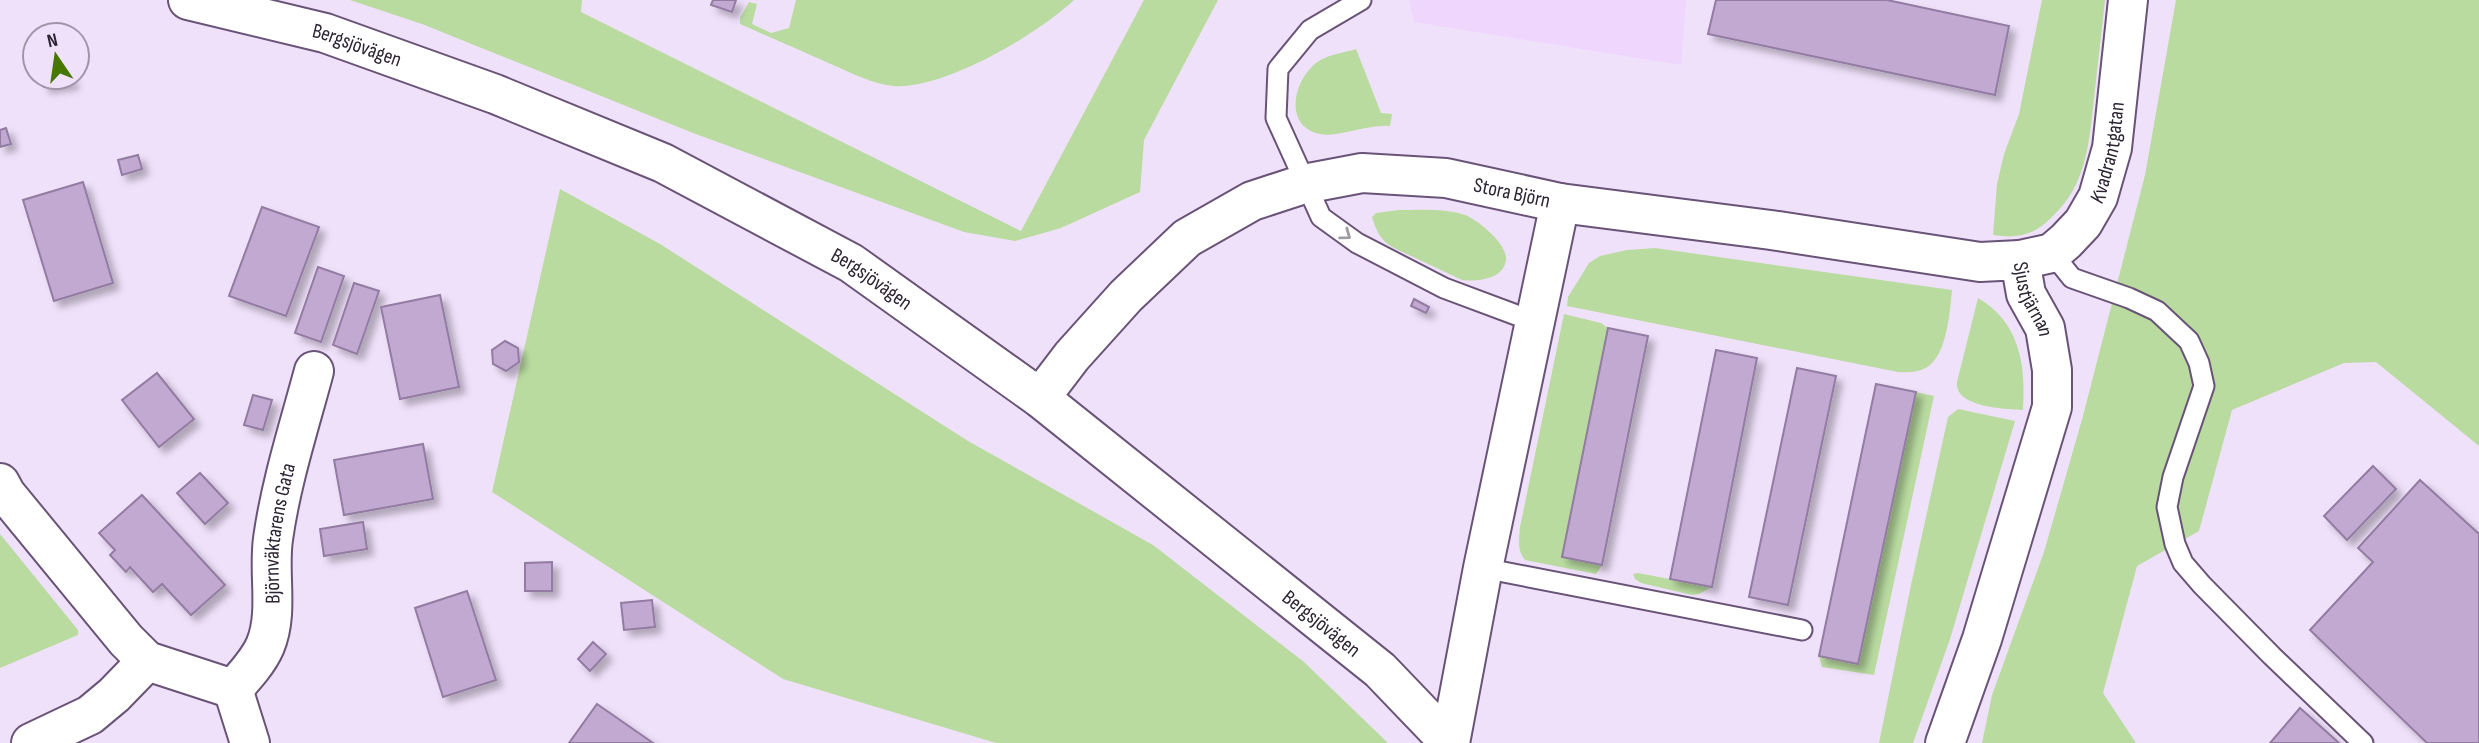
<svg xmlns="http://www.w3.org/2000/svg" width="2479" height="743" font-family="'Sofia Sans Condensed',sans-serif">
  <defs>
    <filter id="shadow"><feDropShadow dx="6" dy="6" stdDeviation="3.5" flood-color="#0004"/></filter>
  </defs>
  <rect width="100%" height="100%" fill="#f0e1fa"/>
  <path fill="#eed6fd" d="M 1409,0 L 1686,0 L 1681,65 L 1414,22 Z"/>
  <g fill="#b9dba0">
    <path d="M 350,0 L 582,0 L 581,12 L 1021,231 L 1144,0 L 1218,0 L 1144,140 L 1140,192 L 1061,228 L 1015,241 L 964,232 L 693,133 L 422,24 Z"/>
    <path d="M 796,0 L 1074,0 C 1038,34 944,90 893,86 C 872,84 852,73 833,65 C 802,51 771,38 740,24 L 740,18 L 749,2 L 757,4 L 752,24 L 771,33 L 789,28 Z"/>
    <path d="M 2042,0 L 2105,0 C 2102,30 2098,60 2095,90 C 2089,139 2089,183 2051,218 C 2034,235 2017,239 1993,235 L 1997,184 L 2004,154 L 2019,114 Z"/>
    <path d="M 2176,0 L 2479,0 L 2479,446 L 2376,362 L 2344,363 L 2232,410 L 2199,531 L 2137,566 L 2103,693 L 2136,743 L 1982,743 L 1992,695 L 2044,552 L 2083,416 L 2145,175 Z"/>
    <path d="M 1356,49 L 1381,113 L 1392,114 L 1390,126 C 1367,124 1338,138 1320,134 C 1282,126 1294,77 1319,61 C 1329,54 1344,53 1356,49 Z"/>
    <path d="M 560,189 L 660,244 L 968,441 L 1153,545 L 1304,662 L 1388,743 L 996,743 L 783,679 L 492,492 Z"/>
    <path d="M 1399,210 C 1420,210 1445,208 1465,215 C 1478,220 1506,243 1506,258 C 1506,279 1477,282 1462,280 L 1394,248 C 1381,241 1376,231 1372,217 L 1376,213 Z"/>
    <path d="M 1655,248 L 1952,290 C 1950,311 1947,351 1930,365 C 1922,372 1908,373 1898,372 L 1567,306 L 1568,297 L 1589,263 L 1600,256 L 1627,250 Z"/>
    <path d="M 1978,298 C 2020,322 2026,366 2023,410 C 2004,409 1954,407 1957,382 Z"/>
    <path d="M 1564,314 L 1601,323 L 1608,328 L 1562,557 L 1602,565 L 1596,574 L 1525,560 C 1517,550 1519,540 1520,527 Z"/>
    <path d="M 1916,392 L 1934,396 L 1874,675 L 1822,667 L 1819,656 L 1858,664 Z"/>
    <path d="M 1958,409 L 2015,421 L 1950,639 L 1913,743 L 1879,743 L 1911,585 L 1948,417 Z"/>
    <path d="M 0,534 L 78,630 L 78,635 L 0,668 Z"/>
    <path d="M 1638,573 L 1712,587 L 1699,594 L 1692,595 L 1641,583 L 1635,579 L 1633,574 Z"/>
  </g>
  <g fill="#c2a9d2" stroke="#927ba1" stroke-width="2" filter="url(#shadow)">
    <path d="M 713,0 L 736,0 L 732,12 L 711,5 Z"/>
    <path d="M 1716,0 L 1887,0 L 2009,26 L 1995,95 L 1708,34 Z"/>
    <path d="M 42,77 L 71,77 L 72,83 L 44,87 Z"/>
    <path d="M 6,128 L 11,144 L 0,147 L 0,130 Z"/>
    <path d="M 138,155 L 142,169 L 122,175 L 118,160 Z"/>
    <path d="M 83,182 L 113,283 L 54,301 L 23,200 Z"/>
    <path d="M 262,207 L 319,227 L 286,316 L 229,296 Z"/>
    <path d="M 318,267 L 344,276 L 321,342 L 295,333 Z"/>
    <path d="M 354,283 L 379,291 L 357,354 L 333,345 Z"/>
    <path d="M 440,295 L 459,387 L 400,399 L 381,307 Z"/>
    <path d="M 1414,299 L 1429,307 L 1426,313 L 1411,306 Z"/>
    <path d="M 1608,328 L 1648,336 L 1602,565 L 1562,557 Z"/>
    <path d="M 505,341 L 518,348 L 519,362 L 506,371 L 493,364 L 492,350 Z"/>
    <path d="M 1716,350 L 1757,358 L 1712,587 L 1670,579 Z"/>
    <path d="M 1797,368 L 1836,376 L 1788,605 L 1749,597 Z"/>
    <path d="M 157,373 L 194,419 L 159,447 L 122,400 Z"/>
    <path d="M 1876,384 L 1916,392 L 1858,664 L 1819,656 Z"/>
    <path d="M 253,395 L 272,400 L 263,430 L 244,425 Z"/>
    <path d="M 423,444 L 433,499 L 344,515 L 334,460 Z"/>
    <path d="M 2373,466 L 2396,489 L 2347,540 L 2324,516 Z"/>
    <path d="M 200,473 L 228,503 L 205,524 L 177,493 Z"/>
    <path d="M 2420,480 L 2479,534 L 2479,743 L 2427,743 L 2310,630 L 2373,562 L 2358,548 Z"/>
    <path d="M 142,495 L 225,585 L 191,615 L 162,584 L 153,592 L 130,567 L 126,572 L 110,555 L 115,550 L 99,533 Z"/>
    <path d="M 363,522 L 367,549 L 324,556 L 320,529 Z"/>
    <path d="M 552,562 L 552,591 L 525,591 L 525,563 Z"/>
    <path d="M 467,591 L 496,680 L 443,697 L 415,608 Z"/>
    <path d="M 652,600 L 655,627 L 624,630 L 621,603 Z"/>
    <path d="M 593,642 L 606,654 L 590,671 L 578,659 Z"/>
    <path d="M 597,704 L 653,743 L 569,743 Z"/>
    <path d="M 2300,708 L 2339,743 L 2270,743 Z"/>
  </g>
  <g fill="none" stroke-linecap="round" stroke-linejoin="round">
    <g stroke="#695377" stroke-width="23">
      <g id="service">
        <path d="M 1361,0 L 1310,30 L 1278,69 L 1276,118 L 1321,217 L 1357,243 L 1444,288 L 1535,322"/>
        <path d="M 2052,253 L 2072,278 L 2129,298 L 2157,311 L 2189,341 L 2199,363 L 2204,386 L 2173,477 L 2167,507 L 2175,544 L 2183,563 L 2202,585 L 2272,656 L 2363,743"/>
        <path d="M 1483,568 L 1802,630"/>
      </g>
    </g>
    <g stroke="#695377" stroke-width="42">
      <g id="minor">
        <path id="s1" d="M 1560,203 L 1771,230 L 1980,262 L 2020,260 L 2026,294 L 2045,328 L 2052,370 L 2052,407 L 1982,639 L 1945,743"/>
        <path id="s2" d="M 2020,260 L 2052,253 L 2066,241 L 2083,223 L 2098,197 L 2112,148 L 2128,0"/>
        <path id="s3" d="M 1040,398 L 1072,356 L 1126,296 L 1187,238 L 1252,201 L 1304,184 L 1362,173 L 1446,178 L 1560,203 L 1483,568 L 1450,743"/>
        <path d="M 0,483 L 6,494 L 126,640 L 147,661 L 233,689 L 250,743"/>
        <path id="s4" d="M 233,689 C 244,677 258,662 265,646 C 279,613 268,574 273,539 C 281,482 299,427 314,371"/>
        <path d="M 31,743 L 90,715 L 114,695 L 147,661"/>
      </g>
    </g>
    <g stroke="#695377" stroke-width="42">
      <g id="tertiary">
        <path id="s5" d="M 188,0 L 325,33 L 495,94 L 663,163 L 851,263 L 1040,398 L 1380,670 L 1450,743"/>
      </g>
    </g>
    <use href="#service" stroke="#fff" stroke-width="19"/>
    <use href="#minor" stroke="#fff" stroke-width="38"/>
    <use href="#tertiary" stroke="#fff" stroke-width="38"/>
  </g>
  <defs><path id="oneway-chevron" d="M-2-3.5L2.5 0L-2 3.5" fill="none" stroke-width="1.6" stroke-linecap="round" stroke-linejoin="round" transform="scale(1.75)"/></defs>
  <use stroke="#a09ca3" href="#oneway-chevron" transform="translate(1346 235) rotate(36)"/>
  <g text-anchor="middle" stroke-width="7" stroke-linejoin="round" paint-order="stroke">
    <g font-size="21" fill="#2d2433" stroke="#f0e1fa">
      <text dy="7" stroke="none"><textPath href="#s5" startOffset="175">Bergsjövägen</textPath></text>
      <text dy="7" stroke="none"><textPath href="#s2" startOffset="152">Kvadrantgatan</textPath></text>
      <text dy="7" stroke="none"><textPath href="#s3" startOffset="558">Stora Björn</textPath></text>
      <text dy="7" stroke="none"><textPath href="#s5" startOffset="742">Bergsjövägen</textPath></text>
      <text dy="7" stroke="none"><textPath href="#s1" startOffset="506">Sjustjärnan</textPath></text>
      <text dy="7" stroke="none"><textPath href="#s4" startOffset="168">Björnväktarens Gata</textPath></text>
      <text dy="7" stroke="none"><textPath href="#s5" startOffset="1309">Bergsjövägen</textPath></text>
    </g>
  </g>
  <g transform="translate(56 56) rotate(347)"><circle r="33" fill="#f0e1fa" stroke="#a295aa" stroke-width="2"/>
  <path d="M0-5L12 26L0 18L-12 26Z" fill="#467700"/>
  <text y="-10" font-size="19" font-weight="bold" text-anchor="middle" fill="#2d2433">N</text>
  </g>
</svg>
